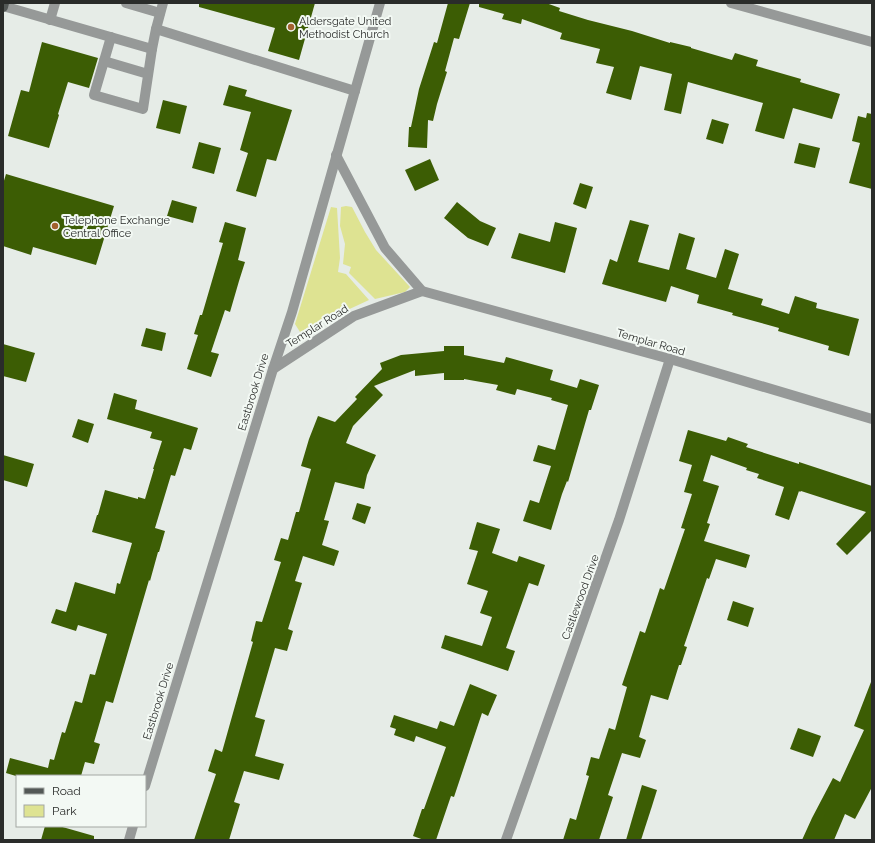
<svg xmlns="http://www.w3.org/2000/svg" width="875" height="843" font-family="Raleway,sans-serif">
  <rect width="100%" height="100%" fill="#e6ece7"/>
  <g fill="#dee392">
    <path d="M 346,206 L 352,207 L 365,232 L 376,250 L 410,287 L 405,292 L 375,299 L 349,273 L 351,267 L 343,264 L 345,244 L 340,226 L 341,207 Z"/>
    <path d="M 331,207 L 337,208 L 340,258 L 338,272 L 346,274 L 369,300 L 300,332 L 295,324 Z"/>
  </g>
  <g fill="#3c5d04">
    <path d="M 199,3 L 315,3 L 299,60 L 268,51 L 275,28 L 199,7 Z"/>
    <path d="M 448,3 L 470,3 L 459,39 L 454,38 L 445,71 L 447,72 L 437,104 L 433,121 L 428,120 L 427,148 L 408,147 L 409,127 L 411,127 L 419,89 L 434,42 L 437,43 Z"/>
    <path d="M 479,3 L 546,3 L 560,8 L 559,11 L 588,20 L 632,31 L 670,43 L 670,42 L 691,47 L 691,48 L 732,60 L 735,53 L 758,60 L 756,66 L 801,79 L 800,82 L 840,94 L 832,119 L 793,108 L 784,139 L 755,131 L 763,103 L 688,82 L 681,114 L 664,110 L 672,74 L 640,66 L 631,100 L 606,93 L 614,67 L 596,63 L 600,49 L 560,39 L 562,33 L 522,19 L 521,24 L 502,19 L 504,14 L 479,7 Z"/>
    <path d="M 42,42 L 98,58 L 89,88 L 68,82 L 58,114 L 59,115 L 49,148 L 8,136 L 21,90 L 29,92 Z"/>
    <path d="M 229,85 L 247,90 L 245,96 L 292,110 L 276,161 L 267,159 L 256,197 L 236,191 L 248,153 L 240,150 L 251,112 L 223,105 Z"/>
    <path d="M 163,100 L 187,106 L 180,134 L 156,128 Z"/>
    <path d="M 867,113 L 872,114 L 872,189 L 849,183 L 860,143 L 852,141 L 858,116 L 866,118 Z"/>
    <path d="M 712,119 L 729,124 L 723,144 L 706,139 Z"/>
    <path d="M 199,142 L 221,148 L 214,174 L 192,168 Z"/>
    <path d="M 799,143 L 820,148 L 815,168 L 794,163 Z"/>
    <path d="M 430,159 L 439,180 L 415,191 L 405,170 Z"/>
    <path d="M 6,174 L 114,206 L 96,265 L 33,247 L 31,255 L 3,246 L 3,184 Z"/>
    <path d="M 580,183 L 593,187 L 586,209 L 573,204 Z"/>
    <path d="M 172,200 L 197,207 L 193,223 L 167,216 Z"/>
    <path d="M 457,202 L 480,221 L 496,228 L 488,246 L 468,238 L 444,218 Z"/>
    <path d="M 630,220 L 649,225 L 638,262 L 669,270 L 679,233 L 695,238 L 686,269 L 716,278 L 725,249 L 739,254 L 728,289 L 763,299 L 761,305 L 789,314 L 795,296 L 817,303 L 816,308 L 859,319 L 849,356 L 828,350 L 829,346 L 778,331 L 779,328 L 732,315 L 733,313 L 697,303 L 699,295 L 671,286 L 666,302 L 602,284 L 610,259 L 617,262 Z"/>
    <path d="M 225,222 L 246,228 L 238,260 L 245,262 L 239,281 L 230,312 L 225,310 L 211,352 L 219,354 L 211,377 L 187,369 L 198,335 L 194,334 L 200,315 L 202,315 L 223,243 L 219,242 Z"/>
    <path d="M 555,222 L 577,228 L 565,273 L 511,258 L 519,233 L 550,242 Z"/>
    <path d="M 146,328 L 166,333 L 162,351 L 141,346 Z"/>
    <path d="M 3,344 L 35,353 L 26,382 L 3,376 Z"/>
    <path d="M 444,346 L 464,346 L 464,355 L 504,363 L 506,357 L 553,370 L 550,380 L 577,388 L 580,379 L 599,385 L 591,410 L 589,410 L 568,482 L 567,481 L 562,494 L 551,530 L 523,521 L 530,500 L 539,503 L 551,466 L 533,461 L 538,445 L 555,450 L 568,405 L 551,400 L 552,398 L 517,389 L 515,395 L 496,390 L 498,385 L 464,379 L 464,380 L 444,380 L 444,373 L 415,376 L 415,370 L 374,386 L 383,395 L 353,426 L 346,443 L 376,455 L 367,475 L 364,489 L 335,482 L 324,520 L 329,521 L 322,545 L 339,551 L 334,566 L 303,556 L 295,581 L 302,583 L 288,629 L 293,631 L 287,651 L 275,648 L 255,717 L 265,720 L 255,756 L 284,764 L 279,780 L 244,771 L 234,802 L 240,804 L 229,840 L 194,840 L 216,774 L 208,771 L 215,749 L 222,752 L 253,642 L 251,641 L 256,621 L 262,622 L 281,562 L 274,560 L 281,538 L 288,540 L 296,512 L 299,512 L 311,469 L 301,466 L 309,439 L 318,416 L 335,422 L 357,399 L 355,397 L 382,369 L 380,363 L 401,355 L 444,351 Z"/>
    <path d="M 114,393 L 137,400 L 135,409 L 198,428 L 191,450 L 184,448 L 175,476 L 171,475 L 155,528 L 165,531 L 159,552 L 158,552 L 150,581 L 149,580 L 113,703 L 106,701 L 94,742 L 100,744 L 94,764 L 85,762 L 81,776 L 16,776 L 6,773 L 10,758 L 48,768 L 50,759 L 54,760 L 62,732 L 65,733 L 75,701 L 82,703 L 90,674 L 95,675 L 107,634 L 78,625 L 76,631 L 51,623 L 56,609 L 66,612 L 75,582 L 115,594 L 117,583 L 120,584 L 132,543 L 92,532 L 97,515 L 98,515 L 105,490 L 138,499 L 138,497 L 145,499 L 154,469 L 153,469 L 162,441 L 150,438 L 152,432 L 107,419 Z"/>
    <path d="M 78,419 L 94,424 L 88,443 L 72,437 Z"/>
    <path d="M 688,430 L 726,441 L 728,437 L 748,444 L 746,447 L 799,464 L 799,462 L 872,486 L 872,530 L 847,555 L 836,544 L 866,512 L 801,491 L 800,492 L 799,491 L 789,520 L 775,515 L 784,487 L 757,478 L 759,474 L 746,470 L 747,468 L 711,455 L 703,481 L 719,486 L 707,523 L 710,524 L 704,541 L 750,555 L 746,568 L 716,559 L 709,579 L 707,578 L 684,646 L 687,647 L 681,665 L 679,665 L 668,700 L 651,695 L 639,737 L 646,740 L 640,758 L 622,753 L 608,795 L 613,797 L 599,840 L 563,840 L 570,818 L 576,820 L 589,776 L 586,775 L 591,757 L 599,759 L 609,728 L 615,730 L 627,687 L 622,685 L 640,631 L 645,633 L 660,588 L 664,590 L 685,529 L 681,528 L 692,494 L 684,492 L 692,465 L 679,461 Z"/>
    <path d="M 3,455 L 34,464 L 27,487 L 3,480 Z"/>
    <path d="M 357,503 L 371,507 L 365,524 L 352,519 Z"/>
    <path d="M 477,522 L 500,529 L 492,553 L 517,562 L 519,556 L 545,565 L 538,586 L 529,583 L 506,648 L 515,651 L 508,671 L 441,648 L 445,635 L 482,646 L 492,617 L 480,613 L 488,591 L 467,584 L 478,551 L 469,549 Z"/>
    <path d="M 733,601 L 754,608 L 748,627 L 727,620 Z"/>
    <path d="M 871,682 L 872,682 L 872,787 L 855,819 L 845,814 L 834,840 L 802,840 L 812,818 L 833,778 L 840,782 L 864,730 L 854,726 Z"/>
    <path d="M 470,684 L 497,695 L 488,716 L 482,713 L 454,797 L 451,796 L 436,840 L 424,840 L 413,836 L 422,809 L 424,809 L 446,747 L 416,736 L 414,742 L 394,735 L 396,729 L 390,727 L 394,715 L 437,729 L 440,721 L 454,726 Z"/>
    <path d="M 798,728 L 821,736 L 813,757 L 790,749 Z"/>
    <path d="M 642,785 L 657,790 L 652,806 L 641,840 L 626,840 Z"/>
    <path d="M 45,826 L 59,826 L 94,836 L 94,840 L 41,840 Z"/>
  </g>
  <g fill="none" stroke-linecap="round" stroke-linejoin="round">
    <g stroke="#969998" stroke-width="10">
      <path d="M 126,3 L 160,13"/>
      <path d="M 731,3 L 872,42"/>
      <path d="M 3,6 L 152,49 L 156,29 L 163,3"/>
      <path d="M 50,20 L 55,3"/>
      <path d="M 156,29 L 355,91"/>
      <path d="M 104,61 L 111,37"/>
      <path d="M 148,74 L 104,61 L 94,95 L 143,109 L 152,49"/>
      <path d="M 336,155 L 385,248 L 422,291 L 670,359 L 872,419"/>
      <path d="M 273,369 L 354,316 L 422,291"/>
      <path d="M 145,786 L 273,369 L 292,312 L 380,3"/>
      <path d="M 129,840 L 133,826"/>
      <path d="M 506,840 L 619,520 L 670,359"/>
    </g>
    <path stroke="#535856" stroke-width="10" d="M 3,7 L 4,3"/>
  </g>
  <g fill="#a2612d" stroke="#f3f9f4" stroke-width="1.5">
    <circle cx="291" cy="27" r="4"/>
    <circle cx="55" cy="226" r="4"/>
  </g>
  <g text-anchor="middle" stroke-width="4" stroke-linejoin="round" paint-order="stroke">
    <g font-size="11" fill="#2a2c2a" stroke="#f3f9f4" text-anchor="start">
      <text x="299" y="25">Aldersgate United<tspan x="299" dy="13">Methodist Church</tspan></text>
      <text x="63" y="224">Telephone Exchange<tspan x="63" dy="13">Central Office</tspan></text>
    </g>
    <g font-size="11" fill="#2a2c2a" stroke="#f3f9f4">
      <text transform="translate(317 326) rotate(-32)" y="4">Templar Road</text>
      <text transform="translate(651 342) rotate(16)" y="4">Templar Road</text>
      <text transform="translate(253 392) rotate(-73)" y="4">Eastbrook Drive</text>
      <text transform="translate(580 597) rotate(-70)" y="4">Castlewood Drive</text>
      <text transform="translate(158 701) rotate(-73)" y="4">Eastbrook Drive</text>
    </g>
  </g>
  <rect width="875" height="843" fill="none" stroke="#2a2c2a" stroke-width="8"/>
  <rect x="16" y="775" width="130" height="52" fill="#f3f9f4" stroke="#a3a7a3"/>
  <rect x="24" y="788" width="20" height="6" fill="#535856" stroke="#a3a7a3"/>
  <text x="52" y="795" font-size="12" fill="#2a2c2a">Road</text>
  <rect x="24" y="805" width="20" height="12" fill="#dee392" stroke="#a3a7a3"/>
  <text x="52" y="815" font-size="12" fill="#2a2c2a">Park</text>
</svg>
